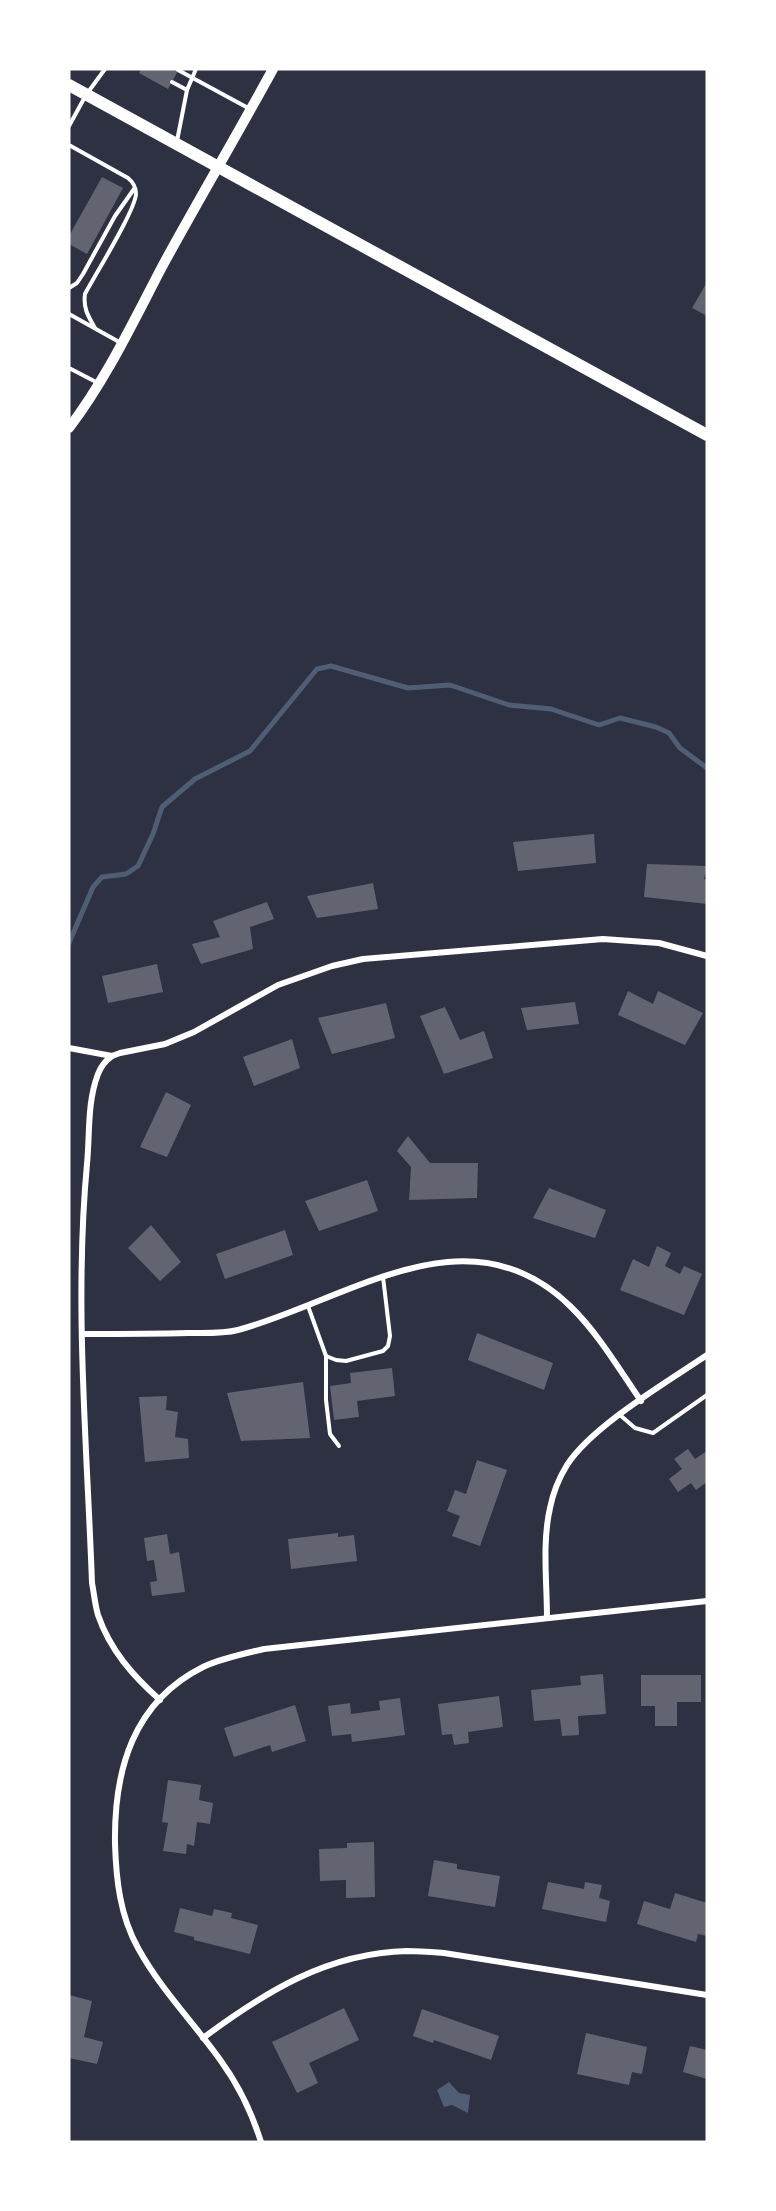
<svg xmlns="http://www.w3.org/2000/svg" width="776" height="2211" font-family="'Varela Round',sans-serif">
  <rect width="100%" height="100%" fill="#2d3142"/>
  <path fill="#4f5d75" d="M 449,2082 L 459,2093 L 470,2095 L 468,2113 L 452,2105 L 444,2107 L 437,2090 Z"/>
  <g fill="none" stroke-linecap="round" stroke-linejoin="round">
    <path stroke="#4f5d75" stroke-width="5" d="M 69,943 L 93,887 L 102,877 L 126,874 L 138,866 L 153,834 L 162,807 L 195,779 L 250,751 L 317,669 L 331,666 L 408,688 L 450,685 L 509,705 L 551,709 L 599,725 L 620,718 L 656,727 L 669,733 L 680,748 L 707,768"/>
  </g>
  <g fill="#626471">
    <path d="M 141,69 L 179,69 L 168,89 L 139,73 Z"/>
    <path d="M 102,177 L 123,188 L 87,254 L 69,244 L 69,236 Z"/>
    <path d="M 707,282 L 707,316 L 692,308 Z"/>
    <path d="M 594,834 L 596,863 L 518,871 L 513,842 Z"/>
    <path d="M 647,864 L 707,866 L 704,879 L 707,880 L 707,904 L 644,897 Z"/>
    <path d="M 373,883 L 378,909 L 317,918 L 307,896 Z"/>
    <path d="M 267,902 L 274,919 L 250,927 L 253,949 L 201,964 L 192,944 L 220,937 L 213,921 Z"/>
    <path d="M 157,964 L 163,992 L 108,1003 L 102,976 Z"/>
    <path d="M 628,991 L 653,1004 L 658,991 L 703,1013 L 685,1045 L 618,1015 Z"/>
    <path d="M 575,1002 L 579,1024 L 527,1030 L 521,1008 Z"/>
    <path d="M 386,1003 L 395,1038 L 332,1054 L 318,1018 Z"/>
    <path d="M 445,1007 L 460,1040 L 484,1031 L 493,1058 L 444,1074 L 420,1016 Z"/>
    <path d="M 292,1039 L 300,1068 L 254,1086 L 243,1057 Z"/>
    <path d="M 166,1092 L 191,1105 L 167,1157 L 140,1147 Z"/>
    <path d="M 408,1136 L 430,1163 L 478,1163 L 477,1198 L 409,1200 L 411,1167 L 397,1151 Z"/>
    <path d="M 367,1180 L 378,1211 L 319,1231 L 305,1201 Z"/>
    <path d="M 549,1188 L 606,1210 L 595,1238 L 533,1218 Z"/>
    <path d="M 151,1225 L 181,1262 L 160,1281 L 128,1248 Z"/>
    <path d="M 285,1230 L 293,1255 L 225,1279 L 216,1254 Z"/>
    <path d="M 657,1246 L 671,1253 L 665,1266 L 680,1274 L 684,1266 L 702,1274 L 684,1315 L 620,1290 L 633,1259 L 649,1267 Z"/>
    <path d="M 477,1333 L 553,1363 L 544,1390 L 468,1360 Z"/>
    <path d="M 392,1368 L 395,1396 L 357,1401 L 359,1417 L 334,1420 L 330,1386 L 351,1383 L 350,1373 Z"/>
    <path d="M 303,1382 L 310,1438 L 241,1441 L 227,1393 Z"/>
    <path d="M 167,1396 L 166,1410 L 178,1412 L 175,1437 L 188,1439 L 189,1458 L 145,1462 L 139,1397 Z"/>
    <path d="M 688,1449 L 695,1459 L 707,1451 L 707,1482 L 696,1490 L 691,1483 L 678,1492 L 669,1479 L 682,1469 L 674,1459 Z"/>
    <path d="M 477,1460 L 507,1470 L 480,1546 L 452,1536 L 460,1516 L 447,1511 L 455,1490 L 466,1494 Z"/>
    <path d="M 338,1533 L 338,1537 L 354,1535 L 357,1561 L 291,1569 L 288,1539 Z"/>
    <path d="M 167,1534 L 170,1554 L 179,1552 L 185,1592 L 152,1596 L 150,1582 L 157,1581 L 154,1560 L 147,1561 L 144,1538 Z"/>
    <path d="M 603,1674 L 606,1714 L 578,1716 L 579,1735 L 562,1736 L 560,1719 L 534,1721 L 531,1690 L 581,1685 L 580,1676 Z"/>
    <path d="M 641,1675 L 701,1675 L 701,1702 L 677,1702 L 677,1726 L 655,1726 L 655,1706 L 641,1706 Z"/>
    <path d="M 499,1696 L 503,1727 L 468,1732 L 469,1743 L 454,1745 L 452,1734 L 442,1735 L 438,1704 Z"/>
    <path d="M 400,1698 L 405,1735 L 352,1742 L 351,1734 L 332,1736 L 328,1706 L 350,1703 L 351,1714 L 380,1710 L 379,1701 Z"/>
    <path d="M 295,1705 L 306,1741 L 272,1752 L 270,1745 L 234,1757 L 224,1728 Z"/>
    <path d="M 168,1780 L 201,1785 L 199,1800 L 213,1803 L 210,1824 L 197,1822 L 194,1846 L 187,1844 L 186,1854 L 163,1851 L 168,1823 L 162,1822 Z"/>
    <path d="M 374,1842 L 375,1897 L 346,1898 L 346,1880 L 320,1881 L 319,1849 L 347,1848 L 347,1843 Z"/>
    <path d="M 434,1860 L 457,1864 L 457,1869 L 500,1876 L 495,1907 L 428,1896 Z"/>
    <path d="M 548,1882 L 584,1889 L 585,1882 L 602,1885 L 599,1898 L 610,1901 L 606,1922 L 542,1909 Z"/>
    <path d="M 675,1893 L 707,1903 L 707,1936 L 698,1934 L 696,1942 L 637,1924 L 644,1901 L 670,1909 Z"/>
    <path d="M 180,1908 L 212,1916 L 214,1909 L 232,1913 L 231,1918 L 258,1925 L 250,1954 L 194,1940 L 194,1937 L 174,1932 Z"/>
    <path d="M 69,1995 L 92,2001 L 84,2037 L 103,2042 L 97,2064 L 69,2058 Z"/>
    <path d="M 344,2008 L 359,2040 L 309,2063 L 318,2083 L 297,2093 L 272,2042 Z"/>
    <path d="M 422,2009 L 499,2036 L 491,2060 L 434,2040 L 433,2043 L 413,2036 Z"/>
    <path d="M 586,2033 L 647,2047 L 642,2074 L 632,2072 L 629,2085 L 577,2074 Z"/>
    <path d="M 690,2046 L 707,2050 L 707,2079 L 683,2072 Z"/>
  </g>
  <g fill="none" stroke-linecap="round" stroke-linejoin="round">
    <g stroke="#fff" stroke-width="4">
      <path d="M 178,70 L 250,109"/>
      <path d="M 172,82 L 187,90"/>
      <path d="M 69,126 L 86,95 L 105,69"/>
      <path d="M 177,141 L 187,90 L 196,69"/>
      <path d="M 69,145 L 128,178 C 133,182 136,188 136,194 C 135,211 95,275 85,294 C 83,308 88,316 95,328"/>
      <path d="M 69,288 L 77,283 L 83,274 L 115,216 L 134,189"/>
      <path d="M 69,314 L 121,343"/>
      <path d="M 69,368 L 98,383"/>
      <path d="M 308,1306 L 326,1356 L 326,1400 L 330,1434 L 339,1446"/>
      <path d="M 326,1356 L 336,1360 L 346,1361 L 383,1351 L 388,1346 L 390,1336 L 383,1277"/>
      <path d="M 620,1415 L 635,1428 L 653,1433 L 707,1395"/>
    </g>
    <g stroke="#fff" stroke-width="6">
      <path d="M 69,1048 L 112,1056 L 120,1053 L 165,1044 L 194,1032 L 278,985 L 332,966 L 363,959 L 603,939 L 659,943 L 707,956"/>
      <path d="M 112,1056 C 105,1061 101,1066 98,1074 C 87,1103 90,1133 87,1164 C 74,1303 87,1444 92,1583 C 94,1593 95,1605 98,1615 C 110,1650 133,1676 160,1700"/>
      <path d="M 83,1334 C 118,1334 153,1334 188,1333 C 204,1333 222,1334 238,1330 C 346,1301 468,1206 570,1306 C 598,1333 619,1369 641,1401"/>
      <path d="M 547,1618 C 547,1582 542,1543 550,1508 C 553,1493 559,1478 567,1465 C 592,1426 667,1382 707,1355"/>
      <path d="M 203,2038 C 265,1992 327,1953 407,1951 C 419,1951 431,1952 444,1953 L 707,1995"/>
      <path d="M 261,2142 C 252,2113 239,2086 221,2061 C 194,2023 161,1990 138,1948 C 120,1916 116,1879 115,1843 C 114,1770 133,1702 203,1667 C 222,1658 243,1654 264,1649 L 707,1601"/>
    </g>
    <path stroke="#fff" stroke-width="10" d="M 69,428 C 107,378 134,320 163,265 C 199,199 237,135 273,69"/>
    <path stroke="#fff" stroke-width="12" d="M 69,85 L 707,435"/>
  </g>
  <rect width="776" height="2211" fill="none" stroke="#ffffff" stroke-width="141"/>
</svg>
